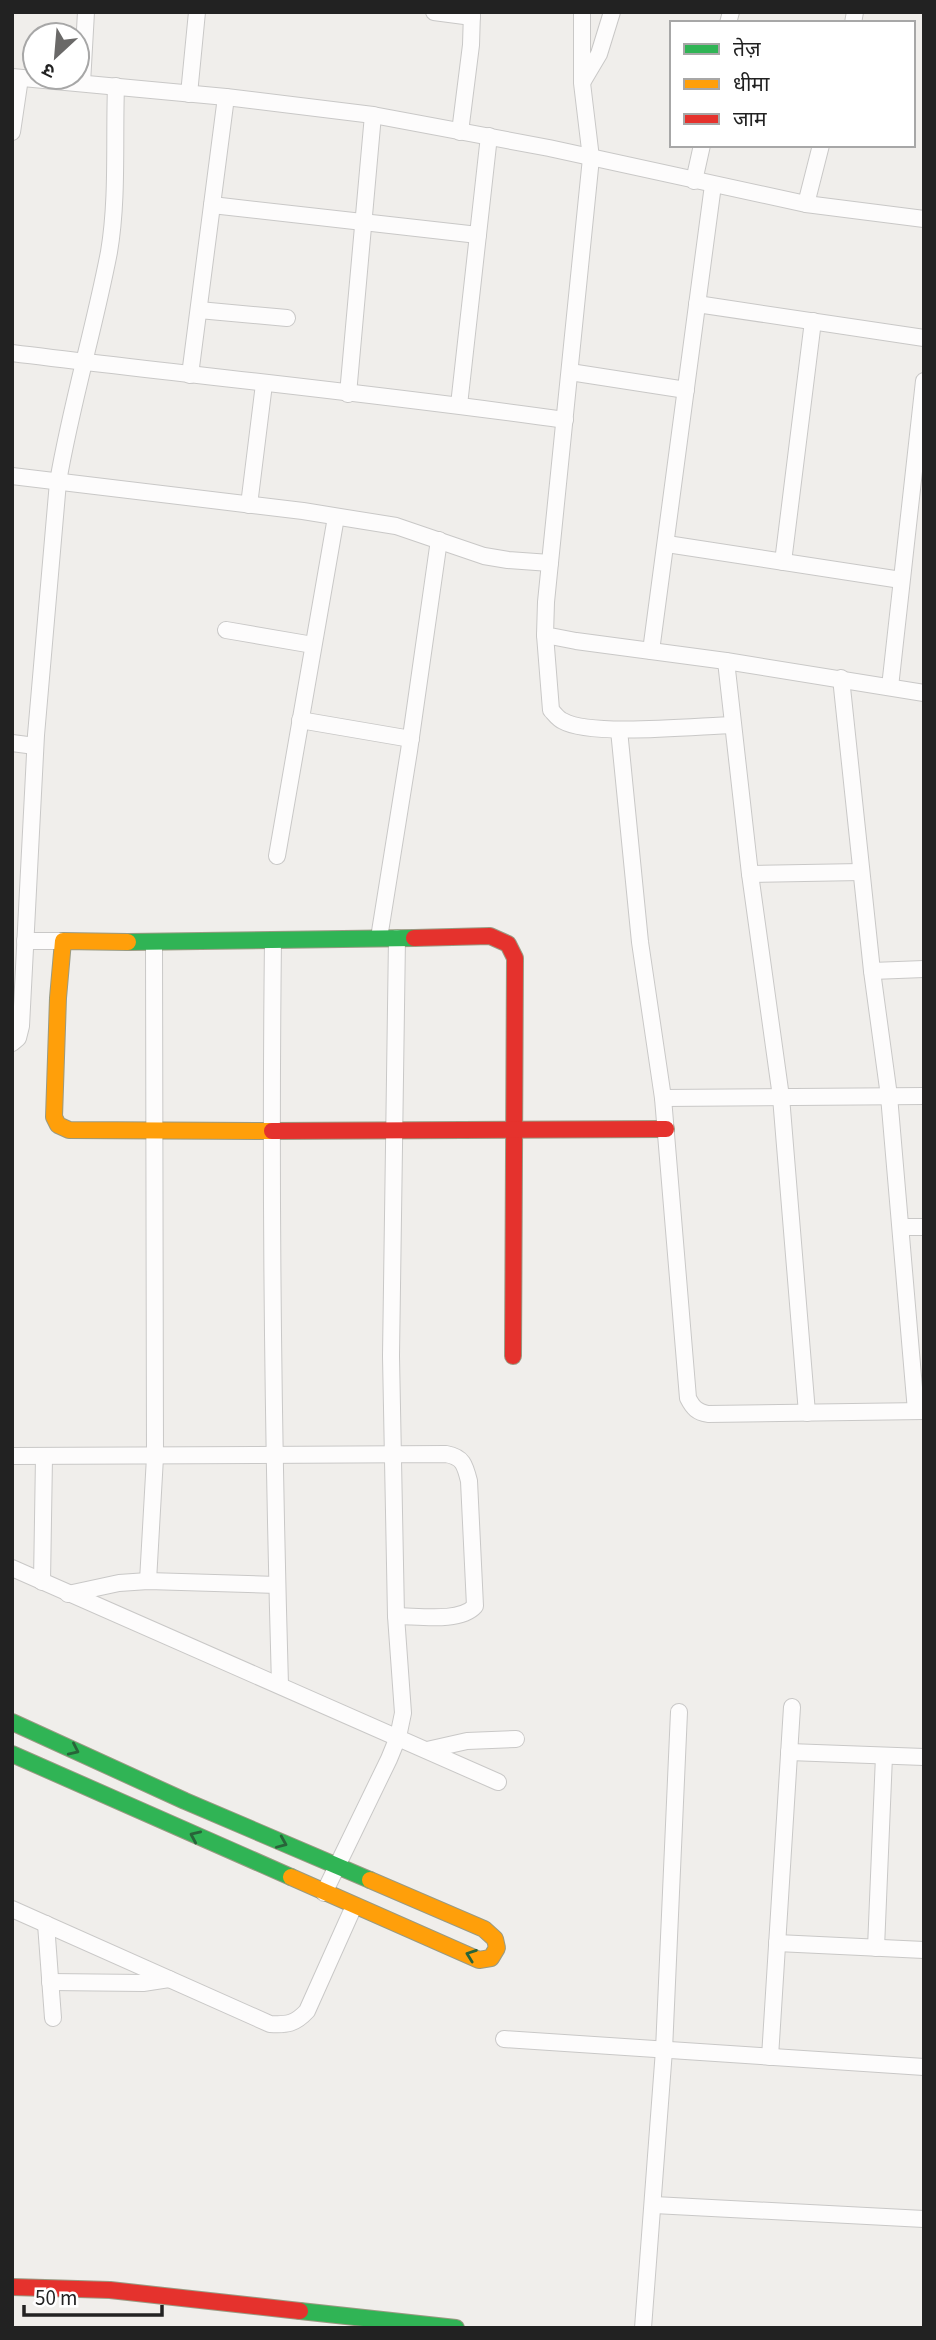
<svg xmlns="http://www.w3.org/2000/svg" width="936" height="2340" font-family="'Source Sans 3','Noto Sans Devanagari',sans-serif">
  <rect width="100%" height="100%" fill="#f0eeeb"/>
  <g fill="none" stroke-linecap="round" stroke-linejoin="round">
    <g stroke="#c9c8c7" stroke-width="18">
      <g id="street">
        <path d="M 434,12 L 472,17"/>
        <path d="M 582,12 L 582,83 L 591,158 L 546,602 L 545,635 L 576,641 L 726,661 L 924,693"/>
        <path d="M 728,23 L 731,12"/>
        <path d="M 853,23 L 855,12"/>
        <path d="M 12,77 L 226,97 L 373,115 L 549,148 L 806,204 L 924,219"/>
        <path d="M 583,81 L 599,54 L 612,12"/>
        <path d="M 82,83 L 86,12"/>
        <path d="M 189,94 L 197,12"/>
        <path d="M 12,132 L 20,78"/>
        <path d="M 460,132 L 471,45 L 472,12"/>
        <path d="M 694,181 L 702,145"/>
        <path d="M 806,204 L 821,145"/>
        <path d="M 212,205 L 478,235"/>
        <path d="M 697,304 L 924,338"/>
        <path d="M 199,310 L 287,318"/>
        <path d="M 12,353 C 196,376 381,394 565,420"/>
        <path d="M 570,372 L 686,390"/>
        <path d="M 190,375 L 226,97"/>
        <path d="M 348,394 L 373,115"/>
        <path d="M 459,405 L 489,136"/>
        <path d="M 12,476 L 303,511 L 396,526 L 484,556 L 508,560 L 550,563"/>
        <path d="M 249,505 L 264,384"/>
        <path d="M 667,544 L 901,580"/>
        <path d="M 783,562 L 813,321"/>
        <path d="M 226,630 L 313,645"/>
        <path d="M 545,635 L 551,710 C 554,713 558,719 563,721 C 591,737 697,726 733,725"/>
        <path d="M 651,651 L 713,185"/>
        <path d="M 726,661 L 750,874 L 781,1097 L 807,1413"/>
        <path d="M 841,678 L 872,971 L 889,1096 L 916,1411"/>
        <path d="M 890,687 L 924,381"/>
        <path d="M 300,720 L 411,739"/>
        <path d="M 619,730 L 640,942 L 663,1098 L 688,1398 C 693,1408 697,1412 708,1414 L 924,1411"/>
        <path d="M 12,743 L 35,746"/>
        <path d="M 277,856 L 336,517"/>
        <path d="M 750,874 L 861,872"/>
        <path d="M 379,938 L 409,751 L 439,540"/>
        <path d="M 273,940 C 270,1189 273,1437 280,1685"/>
        <path d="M 25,941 L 63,941"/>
        <path d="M 872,971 L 924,969"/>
        <path d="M 12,1043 L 18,1038 L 21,1026 L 36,735 L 58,482 C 71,405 94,330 109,252 C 118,199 114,141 116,86"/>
        <path d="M 663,1098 L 924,1096"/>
        <path d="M 901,1227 L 924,1227"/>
        <path d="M 12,1456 L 446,1454 C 463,1457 465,1465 469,1481 L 475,1606 C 460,1623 418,1616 396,1616"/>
        <path d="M 12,1568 L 498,1782"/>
        <path d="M 148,1581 L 155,1457 L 154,943"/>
        <path d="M 42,1582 L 44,1457"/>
        <path d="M 68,1594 L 119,1583 L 148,1581 L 277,1585"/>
        <path d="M 427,1750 L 467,1741 L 516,1739"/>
        <path d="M 789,1752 L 924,1757"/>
        <path d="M 324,1893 L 389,1759 L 398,1737 L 403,1713 L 396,1616 L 391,1356 L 397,938"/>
        <path d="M 12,1909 L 270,2024 C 287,2025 295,2024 307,2011 L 354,1906"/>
        <path d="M 46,1924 L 53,2018"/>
        <path d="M 777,1943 L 924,1950"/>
        <path d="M 876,1948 L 884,1756"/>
        <path d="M 50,1982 L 143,1983 L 169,1979"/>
        <path d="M 504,2039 L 924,2067"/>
        <path d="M 770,2057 L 792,1707"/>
        <path d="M 654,2205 L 924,2219"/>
        <path d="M 643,2328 L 664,2050 L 679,1712"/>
      </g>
    </g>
    <g stroke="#999a82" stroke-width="18">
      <g id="fast">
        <path d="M 128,942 L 414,938"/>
        <path d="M 12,1722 L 185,1801 L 370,1880"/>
        <path d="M 12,1754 L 291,1877"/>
        <path d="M 300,2311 L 456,2328"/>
      </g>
    </g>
    <g stroke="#999a82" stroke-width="18">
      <g id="slow">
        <path d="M 128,942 L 63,941 L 58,998 L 54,1117 L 58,1125 L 69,1130 L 272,1131"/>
        <path d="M 291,1877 L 479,1960 L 491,1958 L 497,1948 L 495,1939 L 484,1929 L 370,1880"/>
      </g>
    </g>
    <g stroke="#999a82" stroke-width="18">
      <g id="jam">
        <path d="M 414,938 L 490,936 L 508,944 L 515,958 L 513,1356"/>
        <path d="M 272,1131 L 666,1129"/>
        <path d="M 12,2287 L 110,2290 L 300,2311"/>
      </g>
    </g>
    <use href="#street" stroke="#fdfcfc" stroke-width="16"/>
    <use href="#fast" stroke="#30b455" stroke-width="16"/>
    <use href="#slow" stroke="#ff9f0a" stroke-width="16"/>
    <use href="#jam" stroke="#e5322d" stroke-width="16"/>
  </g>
  <defs><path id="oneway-chevron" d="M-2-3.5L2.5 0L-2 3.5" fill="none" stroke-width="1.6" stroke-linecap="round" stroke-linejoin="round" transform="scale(1.75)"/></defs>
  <g stroke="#286439">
    <use href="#oneway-chevron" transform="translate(74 1750) rotate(25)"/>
    <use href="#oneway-chevron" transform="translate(195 1836) rotate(-156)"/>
    <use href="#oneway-chevron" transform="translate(282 1843) rotate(23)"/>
    <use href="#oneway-chevron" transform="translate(471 1955) rotate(-160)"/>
  </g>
  <rect width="936" height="2340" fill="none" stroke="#222222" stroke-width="28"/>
  <rect x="670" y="21" width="245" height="126" fill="#ffffff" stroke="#a7a7a7" stroke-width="2"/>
  <rect x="684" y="44" width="35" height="10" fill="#30b455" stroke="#a7a7a7" stroke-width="2"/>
  <text x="733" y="56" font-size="21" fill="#222222">तेज़</text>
  <rect x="684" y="79" width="35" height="10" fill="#ff9f0a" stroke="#a7a7a7" stroke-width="2"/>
  <text x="733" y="91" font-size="21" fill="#222222">धीमा</text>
  <rect x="684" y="114" width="35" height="10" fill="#e5322d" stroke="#a7a7a7" stroke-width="2"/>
  <text x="733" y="126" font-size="21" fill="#222222">जाम</text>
  <g transform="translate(56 56) rotate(206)"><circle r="33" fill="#ffffff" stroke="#a7a7a7" stroke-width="2"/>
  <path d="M0-5L12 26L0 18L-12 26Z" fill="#6a6968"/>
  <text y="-10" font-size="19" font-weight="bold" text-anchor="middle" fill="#222222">उ</text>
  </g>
  <path d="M24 2305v10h138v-10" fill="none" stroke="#222222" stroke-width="3.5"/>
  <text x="35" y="2305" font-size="21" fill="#222222" stroke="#ffffff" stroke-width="5" paint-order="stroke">50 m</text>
</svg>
